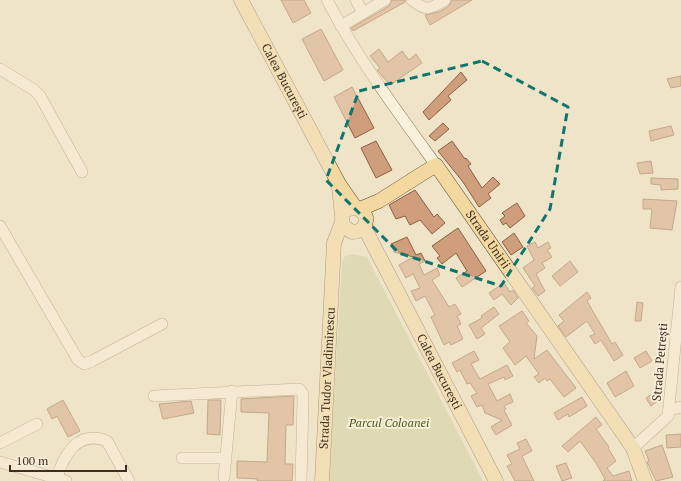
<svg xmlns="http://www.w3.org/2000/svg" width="681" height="481" font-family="'PT Serif',serif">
  <rect width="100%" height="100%" fill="#f0e4c8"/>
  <path fill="#c9cf9b" d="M 353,254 L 367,257 L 483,481 L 329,481 L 342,262 L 345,256 Z"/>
  <g fill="#cf9f7d" stroke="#8d5f41">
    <path d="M 281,0 L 304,0 L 311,13 L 293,23 Z"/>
    <path d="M 392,0 L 405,0 L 405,2 L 353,31 L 351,28 L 389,6 Z"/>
    <path d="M 452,0 L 472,0 L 430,25 L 425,15 L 439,12 L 449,6 Z"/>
    <path d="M 321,29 L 343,70 L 324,81 L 302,39 Z"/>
    <path d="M 379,49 L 388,62 L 402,51 L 409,60 L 416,54 L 422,63 L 390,85 L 377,70 L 380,68 L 370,56 Z"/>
    <path d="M 461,72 L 467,80 L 448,96 L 451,100 L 429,120 L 423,112 Z"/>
    <path d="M 681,76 L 681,86 L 671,88 L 667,79 Z"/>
    <path d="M 352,87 L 374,128 L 355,138 L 334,97 Z"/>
    <path d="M 443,123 L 449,129 L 435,141 L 429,136 Z"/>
    <path d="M 671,126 L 674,135 L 651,141 L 649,131 Z"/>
    <path d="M 376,141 L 392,170 L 376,178 L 361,148 Z"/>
    <path d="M 452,141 L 465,159 L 466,158 L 471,164 L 468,166 L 482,188 L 493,177 L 500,184 L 488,194 L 491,198 L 479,207 L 463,182 L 438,151 Z"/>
    <path d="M 651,161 L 653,173 L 640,174 L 637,163 Z"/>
    <path d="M 651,178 L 678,179 L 678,189 L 661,190 L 661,185 L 651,184 Z"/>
    <path d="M 415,190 L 434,217 L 437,214 L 445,223 L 432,234 L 420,220 L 410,225 L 405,216 L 396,219 L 389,205 Z"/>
    <path d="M 643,199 L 677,201 L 672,230 L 650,228 L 652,209 L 643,209 Z"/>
    <path d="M 517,203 L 525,216 L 510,228 L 506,223 L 503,225 L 500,220 L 505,216 L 502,213 Z"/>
    <path d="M 458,228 L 486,271 L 462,287 L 456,278 L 467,271 L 456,253 L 442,264 L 437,258 L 440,256 L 432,246 Z"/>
    <path d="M 514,233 L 523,247 L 511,255 L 502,242 Z"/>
    <path d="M 407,237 L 416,255 L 421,253 L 425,261 L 419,264 L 424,275 L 437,268 L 440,275 L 432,280 L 449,307 L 455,304 L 461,314 L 457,316 L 461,324 L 457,326 L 463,339 L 451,345 L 449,342 L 444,345 L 431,317 L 435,315 L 425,296 L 416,301 L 411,291 L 420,288 L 413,274 L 406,278 L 399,265 L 413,257 L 394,252 L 391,244 Z"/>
    <path d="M 535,242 L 538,248 L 548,242 L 551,248 L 547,250 L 552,257 L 542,263 L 545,268 L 536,274 L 545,291 L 538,296 L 532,288 L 535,286 L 523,268 L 534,260 L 527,246 Z"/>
    <path d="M 570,261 L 578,272 L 560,286 L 552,276 Z"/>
    <path d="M 504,283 L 510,292 L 513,290 L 518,298 L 511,305 L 502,294 L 494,300 L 489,293 Z"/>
    <path d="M 587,292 L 591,298 L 587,301 L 612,344 L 615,342 L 623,355 L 614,361 L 601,340 L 595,344 L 590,336 L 595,334 L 587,321 L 566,337 L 558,326 L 564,321 L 559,315 Z"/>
    <path d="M 637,302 L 643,303 L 641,321 L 635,321 Z"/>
    <path d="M 494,307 L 499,314 L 481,328 L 485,334 L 477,339 L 469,325 L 482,318 L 481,316 Z"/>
    <path d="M 522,311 L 529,321 L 526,323 L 537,336 L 534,359 L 547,350 L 576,388 L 564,397 L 550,379 L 547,381 L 545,378 L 539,383 L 534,377 L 539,374 L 526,356 L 515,365 L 503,348 L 510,342 L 499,326 Z"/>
    <path d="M 474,351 L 479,360 L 471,364 L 480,379 L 507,365 L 513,376 L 505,380 L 504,377 L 488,384 L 497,401 L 510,394 L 513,402 L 504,406 L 506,409 L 504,410 L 512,425 L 496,435 L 491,427 L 502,420 L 485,413 L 482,405 L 477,407 L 471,396 L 477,393 L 470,383 L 467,384 L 460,370 L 457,372 L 452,363 Z"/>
    <path d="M 646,351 L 652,361 L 640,368 L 634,358 Z"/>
    <path d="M 626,371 L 634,386 L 615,397 L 607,383 Z"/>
    <path d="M 654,393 L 659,400 L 651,406 L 646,398 Z"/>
    <path d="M 294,396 L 293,425 L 286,425 L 285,464 L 293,464 L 292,481 L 257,481 L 258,479 L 237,478 L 237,461 L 267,462 L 269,413 L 241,412 L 241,399 Z"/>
    <path d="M 582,397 L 587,406 L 569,417 L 568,414 L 558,420 L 554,413 Z"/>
    <path d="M 63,400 L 80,431 L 68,437 L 57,416 L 52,419 L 47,409 Z"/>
    <path d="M 208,400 L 221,400 L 220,435 L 207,434 Z"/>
    <path d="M 191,401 L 194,413 L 163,419 L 159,404 Z"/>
    <path d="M 596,417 L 602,425 L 596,429 L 609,447 L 608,448 L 616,461 L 607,468 L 613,476 L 629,471 L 632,481 L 603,481 L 605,479 L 596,463 L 580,441 L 568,452 L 562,446 Z"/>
    <path d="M 681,434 L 681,447 L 667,448 L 666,435 Z"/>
    <path d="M 526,439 L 532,451 L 522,456 L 534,481 L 515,481 L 507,466 L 512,464 L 507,455 L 520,449 L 517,443 Z"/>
    <path d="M 662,445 L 673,477 L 656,481 L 647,462 L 649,461 L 645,451 Z"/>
    <path d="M 566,463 L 572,478 L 562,481 L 556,466 Z"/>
  </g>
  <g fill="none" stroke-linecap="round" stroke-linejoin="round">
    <g stroke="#8d765c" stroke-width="12">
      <g id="minor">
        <path d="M 327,0 C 358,59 397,111 436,165"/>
        <path d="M 356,0 L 363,13"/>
        <path d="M 412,0 C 427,12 430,9 445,0"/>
        <path d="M 341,26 L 385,0"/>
        <path d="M 0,69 L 34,90 L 40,96 L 82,172"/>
        <path d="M 0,226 L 78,360 L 84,364 L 92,361 L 162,324"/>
        <path d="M 154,396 L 299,389 L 303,394 L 303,401 L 301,481"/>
        <path d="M 669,410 L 681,407"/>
        <path d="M 0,443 L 37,424"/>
        <path d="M 633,448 L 668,416 L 681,287"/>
        <path d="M 182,458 L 224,458"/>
        <path d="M 0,462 L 66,481"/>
        <path d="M 224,477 L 232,391"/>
        <path d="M 56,481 C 63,456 77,429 107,441 L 129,481"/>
      </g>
    </g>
    <g stroke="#5b4430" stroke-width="15">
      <g id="major">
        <path id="s1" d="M 241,0 L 339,184 L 355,207"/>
        <path d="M 339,187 L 343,226 L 352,232 C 361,232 367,227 366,217 L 360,209 L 350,208 L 343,213"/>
        <path id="s2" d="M 360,209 L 379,201 L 436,165 L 624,435 L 633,448 L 645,481"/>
        <path id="s3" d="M 364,227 L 496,481"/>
        <path id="s4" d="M 322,481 L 334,243 L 342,222"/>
      </g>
    </g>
    <use href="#minor" stroke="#faf1dc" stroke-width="11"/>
    <use href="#major" stroke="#f3d9a0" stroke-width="14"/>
  </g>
  <path d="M0 0H681V481H0ZM 482,61 L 568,107 L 550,209 L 501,286 L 399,253 L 326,180 L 359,91 Z" fill="#f0e4c8" fill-opacity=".55" fill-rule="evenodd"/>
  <path fill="none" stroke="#0f766e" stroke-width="3" stroke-dasharray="8 5" stroke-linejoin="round" d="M 482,61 L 568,107 L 550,209 L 501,286 L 399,253 L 326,180 L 359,91 Z"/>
  <g text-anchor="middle" stroke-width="4" stroke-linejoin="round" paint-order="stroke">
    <g font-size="12" fill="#3d2e20" stroke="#f7eed8">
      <text dy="4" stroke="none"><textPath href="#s1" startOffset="92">Calea București</textPath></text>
      <text dy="4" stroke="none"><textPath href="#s2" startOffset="179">Strada Unirii</textPath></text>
      <text transform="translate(660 362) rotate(-85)" y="4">Strada Petrești</text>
      <text dy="4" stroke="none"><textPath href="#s3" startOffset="163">Calea București</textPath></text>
      <text dy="4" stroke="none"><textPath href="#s4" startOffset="103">Strada Tudor Vladimirescu</textPath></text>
    </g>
    <g font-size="12" font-style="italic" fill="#4d5a26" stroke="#f7eed8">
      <text x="389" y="427">Parcul Coloanei</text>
    </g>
  </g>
  <path d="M10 465v6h116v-6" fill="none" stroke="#3d2e20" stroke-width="2"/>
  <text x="16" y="465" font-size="12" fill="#3d2e20" stroke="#f7eed8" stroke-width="3" paint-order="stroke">100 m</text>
</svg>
